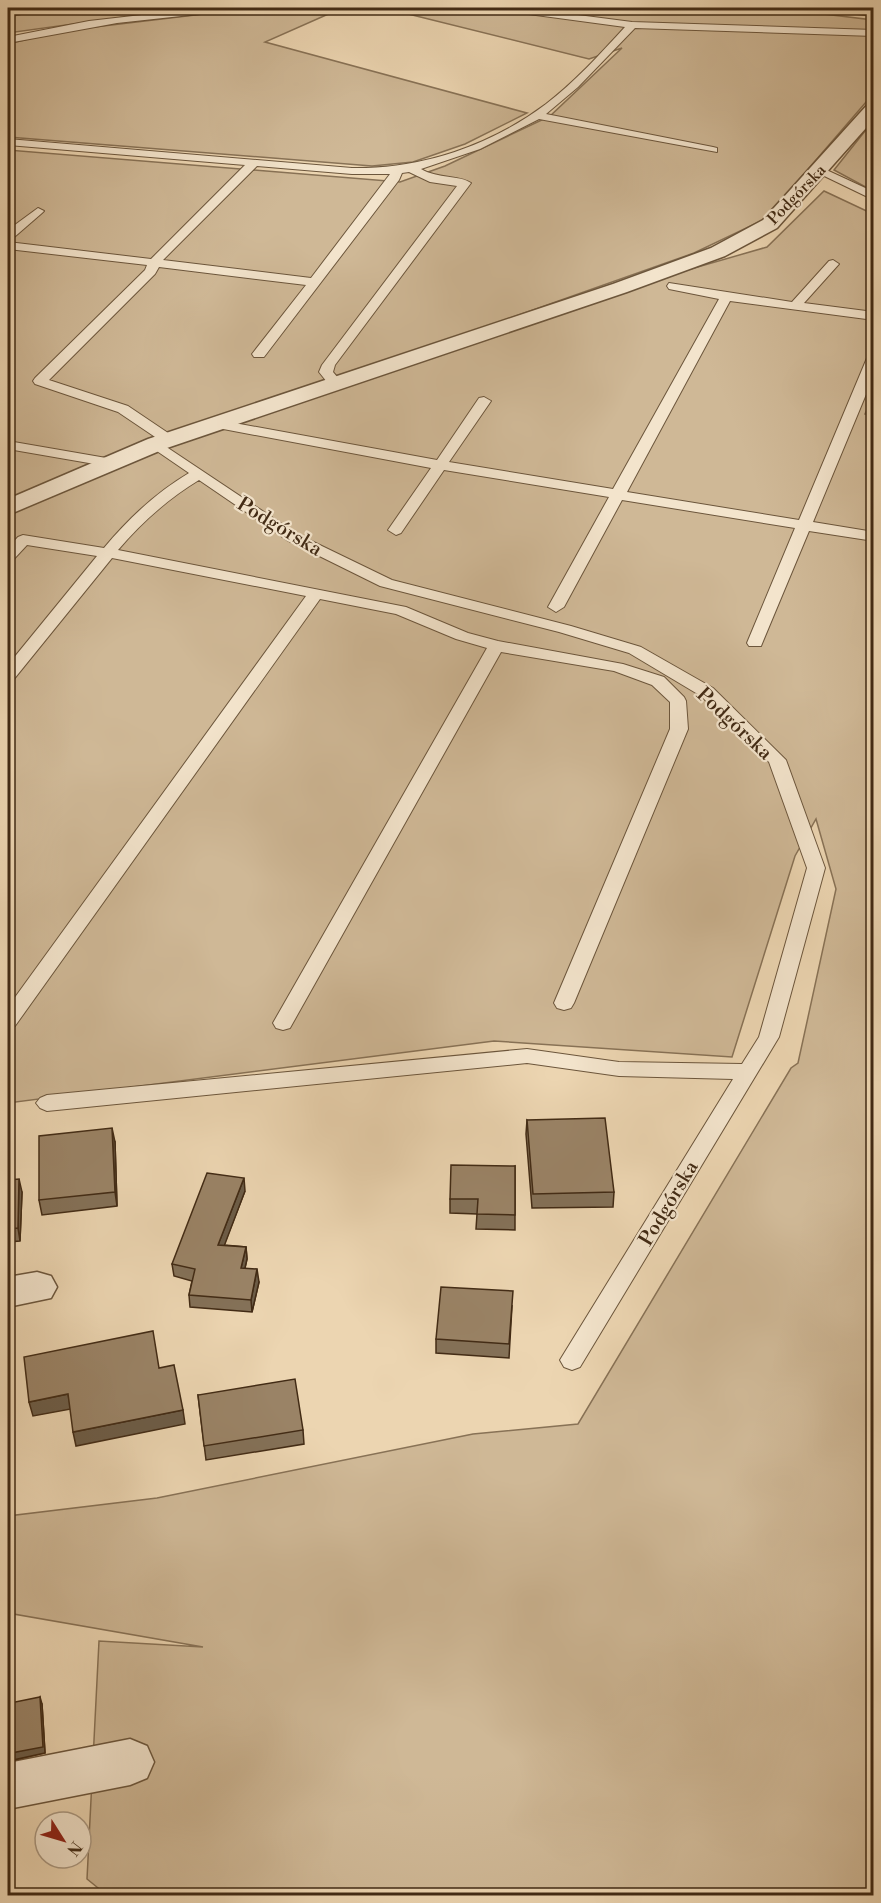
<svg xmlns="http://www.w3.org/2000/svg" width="881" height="1903" font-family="'Libre Bodoni',serif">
  <rect width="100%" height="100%" fill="#ecd5b1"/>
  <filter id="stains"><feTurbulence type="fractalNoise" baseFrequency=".00333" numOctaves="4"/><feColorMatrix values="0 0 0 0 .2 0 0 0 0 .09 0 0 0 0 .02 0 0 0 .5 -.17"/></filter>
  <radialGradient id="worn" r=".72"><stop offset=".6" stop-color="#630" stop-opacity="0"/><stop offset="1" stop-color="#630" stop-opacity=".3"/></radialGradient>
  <g fill="#cfb896" stroke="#887256" stroke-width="1.5">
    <path d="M 52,8 L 190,8 L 8,33 L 8,17 Z"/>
    <path d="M 254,8 L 342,8 L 265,42 L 527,113 L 465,144 L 413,162 L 372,166 L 8,137 L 8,44 L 61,31 Z"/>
    <path d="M 384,8 L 774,8 L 873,20 L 873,94 L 765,219 L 694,253 L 459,336 L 767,247 L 824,191 L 873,214 L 874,394 L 865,414 L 874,416 L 873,1888 L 856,1896 L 108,1896 L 87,1879 L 99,1641 L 203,1647 L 8,1613 L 8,1516 L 157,1498 L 473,1434 L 578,1424 L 791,1068 L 798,1063 L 836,889 L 816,819 L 795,856 L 732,1057 L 494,1041 L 8,1103 L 8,150 L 400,182 L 445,166 L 550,116 L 622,48 L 589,59 Z"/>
    <path d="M 873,121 L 873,191 L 834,170 Z"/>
  </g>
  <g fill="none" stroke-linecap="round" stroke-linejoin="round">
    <g stroke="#6c563c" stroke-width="2">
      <g id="service">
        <path d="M 203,8 L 232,8 L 227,11 L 117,23 L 8,43 L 8,37 L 89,21 Z"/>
        <path d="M 503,8 L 524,8 L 632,22 L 874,30 L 874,36 L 635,28 L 578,87 L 546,114 L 713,147 L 717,148 L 717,152 L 539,119 L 480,149 L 421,169 C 438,179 460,175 471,183 L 335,365 L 333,372 L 343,384 L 341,387 L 331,387 L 319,372 L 322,365 L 457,186 L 430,182 L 409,172 L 402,173 L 399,180 L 264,357 L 254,357 L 252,354 L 306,285 L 159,267 L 155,274 L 49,380 L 128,406 L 174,437 L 176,440 L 174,443 L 164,443 L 118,412 L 35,384 L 33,381 L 35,378 L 145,270 L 147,265 L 8,249 L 8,242 L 151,259 L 245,165 L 8,145 L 8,139 L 352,168 C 421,169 490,146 546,104 C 575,82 600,54 625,27 L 507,11 ZM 257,166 L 352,174 L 390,174 L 311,278 L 163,260 Z"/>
        <path d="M 820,167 L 874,192 L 874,200 L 816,172 L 814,170 Z"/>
        <path d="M 38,208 L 44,211 L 42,213 L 12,239 L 8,239 L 8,230 Z"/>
        <path d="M 833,260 L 839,264 L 804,303 L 874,312 L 874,320 L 730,301 L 627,492 L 799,520 L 867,358 L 874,354 L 874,375 L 813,522 L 874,532 L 874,541 L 809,531 L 761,646 L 749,646 L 747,643 L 795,528 L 622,500 L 564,607 L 556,612 L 548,607 L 609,497 L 444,470 L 401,533 L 396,535 L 388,530 L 431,468 L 218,428 L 211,424 L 218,420 L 437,460 L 479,398 L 484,397 L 491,401 L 449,462 L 613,489 L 719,299 L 669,289 L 667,286 L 669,283 L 792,302 L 829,261 Z"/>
        <path d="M 156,440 L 297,534 L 392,580 L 571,626 L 641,647 L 713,688 L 786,760 L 825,868 L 779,1037 L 580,1367 L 572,1370 L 564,1367 L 560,1360 L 733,1079 L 619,1076 L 527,1063 L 47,1111 L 40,1108 L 36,1103 L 40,1098 L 47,1095 L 527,1049 L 619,1062 L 742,1064 L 759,1037 L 807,868 L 769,762 L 701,696 L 629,653 L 559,632 L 380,586 L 287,540 L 199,480 C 169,498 140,524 118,550 L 406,607 L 468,633 L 498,641 L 623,664 L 664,677 L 684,697 L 686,701 L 688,729 L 574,1003 L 571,1008 L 564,1010 L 557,1008 L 554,1003 L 670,729 L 670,702 L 652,685 L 614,671 L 501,652 L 290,1028 L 283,1030 L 276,1028 L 273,1023 L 487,648 L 456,639 L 396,614 L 320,599 L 15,1026 L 8,1028 L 8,1007 L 306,596 L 112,558 L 14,679 L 8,680 L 8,665 L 97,556 L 27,545 L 13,560 L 8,562 L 8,548 L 18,537 L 23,535 L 104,548 C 128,519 157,492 189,473 L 151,447 L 149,444 L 151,441 Z"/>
        <path d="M 8,441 L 112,459 L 119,463 L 112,467 L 8,449 Z"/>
      </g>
    </g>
    <g stroke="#6c563c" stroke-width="3">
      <g id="minor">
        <path d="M 874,103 L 874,119 L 777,228 L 725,256 L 627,292 L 164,449 L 8,515 L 8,499 L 148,439 L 613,284 L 711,248 L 763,220 L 868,104 Z"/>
        <path d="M 37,1272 L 51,1276 L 57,1287 L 51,1298 L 8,1307 L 8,1277 Z"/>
        <path d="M 130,1739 L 147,1746 L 154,1762 L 147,1778 L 130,1785 L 8,1809 L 8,1763 Z"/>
      </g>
    </g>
    <g stroke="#422b15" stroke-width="3">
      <path id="secondary" d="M 843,8 L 874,8 L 874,15 L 851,13 Z"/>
    </g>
    <use href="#service" fill="#f3e4cc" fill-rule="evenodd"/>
    <use href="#minor" fill="#f3e4cc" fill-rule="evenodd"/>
    <use href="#secondary" fill="#f3e4cc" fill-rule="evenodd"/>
  </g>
  <g fill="#847158" stroke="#422b15" stroke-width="1.5">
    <path d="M 527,1120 L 614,1192 L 613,1207 L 532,1208 L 526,1134 Z"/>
    <path d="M 115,1142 L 117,1206 L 42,1215 L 39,1200 Z"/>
    <path d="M 515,1166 L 515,1230 L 476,1229 L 477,1214 L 450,1213 L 450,1199 Z"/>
    <path d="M 8,1180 L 22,1192 L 20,1241 L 8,1242 Z"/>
    <path d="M 245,1191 L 224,1245 L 246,1247 L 247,1259 L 245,1268 L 259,1282 L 252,1312 L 190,1307 L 189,1295 L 192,1281 L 174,1276 L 172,1264 Z"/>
    <path d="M 512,1306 L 509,1358 L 436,1353 L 436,1339 Z"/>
    <path d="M 198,1395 L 303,1430 L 304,1444 L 206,1460 Z"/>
    <path d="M 8,1641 L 10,1703 L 42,1704 L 45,1753 L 13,1760 L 10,1715 L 8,1716 Z"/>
  </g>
  <g fill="#6c5c47" stroke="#422b15" stroke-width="1.5">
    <path d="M 112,1128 L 115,1142 L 117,1206 L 115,1192 Z"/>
    <path d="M 244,1178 L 245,1191 L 220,1257 L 218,1245 Z"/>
    <path d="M 19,1179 L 22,1192 L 20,1241 L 18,1228 Z"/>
    <path d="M 246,1247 L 247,1259 L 242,1281 L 241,1268 Z"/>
    <path d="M 257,1269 L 259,1282 L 252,1312 L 251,1300 Z"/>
    <path d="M 68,1394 L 71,1409 L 33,1416 L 29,1402 Z"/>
    <path d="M 183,1410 L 185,1424 L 76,1446 L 73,1432 Z"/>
    <path d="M 8,1641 L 11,1715 L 8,1705 Z"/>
    <path d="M 40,1697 L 42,1704 L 45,1753 L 13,1760 L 11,1753 Z"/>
  </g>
  <g fill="#9a8366" stroke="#422b15" stroke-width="1.5">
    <path d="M 605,1118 L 614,1192 L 533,1194 L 527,1120 Z"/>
    <path d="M 112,1128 L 115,1192 L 39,1200 L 39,1136 Z"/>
    <path d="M 451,1165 L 515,1166 L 515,1215 L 477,1214 L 478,1199 L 450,1199 Z"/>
    <path d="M 207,1173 L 244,1178 L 218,1245 L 246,1247 L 241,1268 L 257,1269 L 251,1300 L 189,1295 L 195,1269 L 172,1264 Z"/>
    <path d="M 19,1179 L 18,1228 L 8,1229 L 8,1180 Z"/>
    <path d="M 441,1287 L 513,1291 L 509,1344 L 436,1339 Z"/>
    <path d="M 153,1331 L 159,1368 L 174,1365 L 183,1410 L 73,1432 L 68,1394 L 29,1402 L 24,1357 Z"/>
    <path d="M 295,1379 L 303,1430 L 204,1446 L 198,1395 Z"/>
    <path d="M 40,1697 L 43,1747 L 11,1753 L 10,1703 Z"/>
  </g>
  <g text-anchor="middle" stroke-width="4.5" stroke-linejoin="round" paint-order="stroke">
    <g font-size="16" fill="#422b15" stroke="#f3e4cc">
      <text transform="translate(796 194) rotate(-46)" y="6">Podgórska</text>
    </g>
    <g font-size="20" fill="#422b15" stroke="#f3e4cc">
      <text transform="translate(280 526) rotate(31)" y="7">Podgórska</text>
      <text transform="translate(735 723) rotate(43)" y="7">Podgórska</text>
      <text transform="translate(668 1203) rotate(-59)" y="7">Podgórska</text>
    </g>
  </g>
  <rect width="881" height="1903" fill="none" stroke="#ecd5b1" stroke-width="30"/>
  <rect x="9" y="9" width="863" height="1885" fill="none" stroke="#422b15" stroke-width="3"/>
  <rect x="15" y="15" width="851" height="1873" fill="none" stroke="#422b15" stroke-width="1.5"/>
  <g transform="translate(63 1840) rotate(127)"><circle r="28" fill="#f3e4cc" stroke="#ac9a83" stroke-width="1.5"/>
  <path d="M0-4.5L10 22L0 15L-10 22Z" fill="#8f2418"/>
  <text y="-9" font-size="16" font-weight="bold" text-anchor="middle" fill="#422b15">N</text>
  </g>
  <rect width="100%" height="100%" filter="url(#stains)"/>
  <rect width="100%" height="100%" fill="url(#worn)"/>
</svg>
